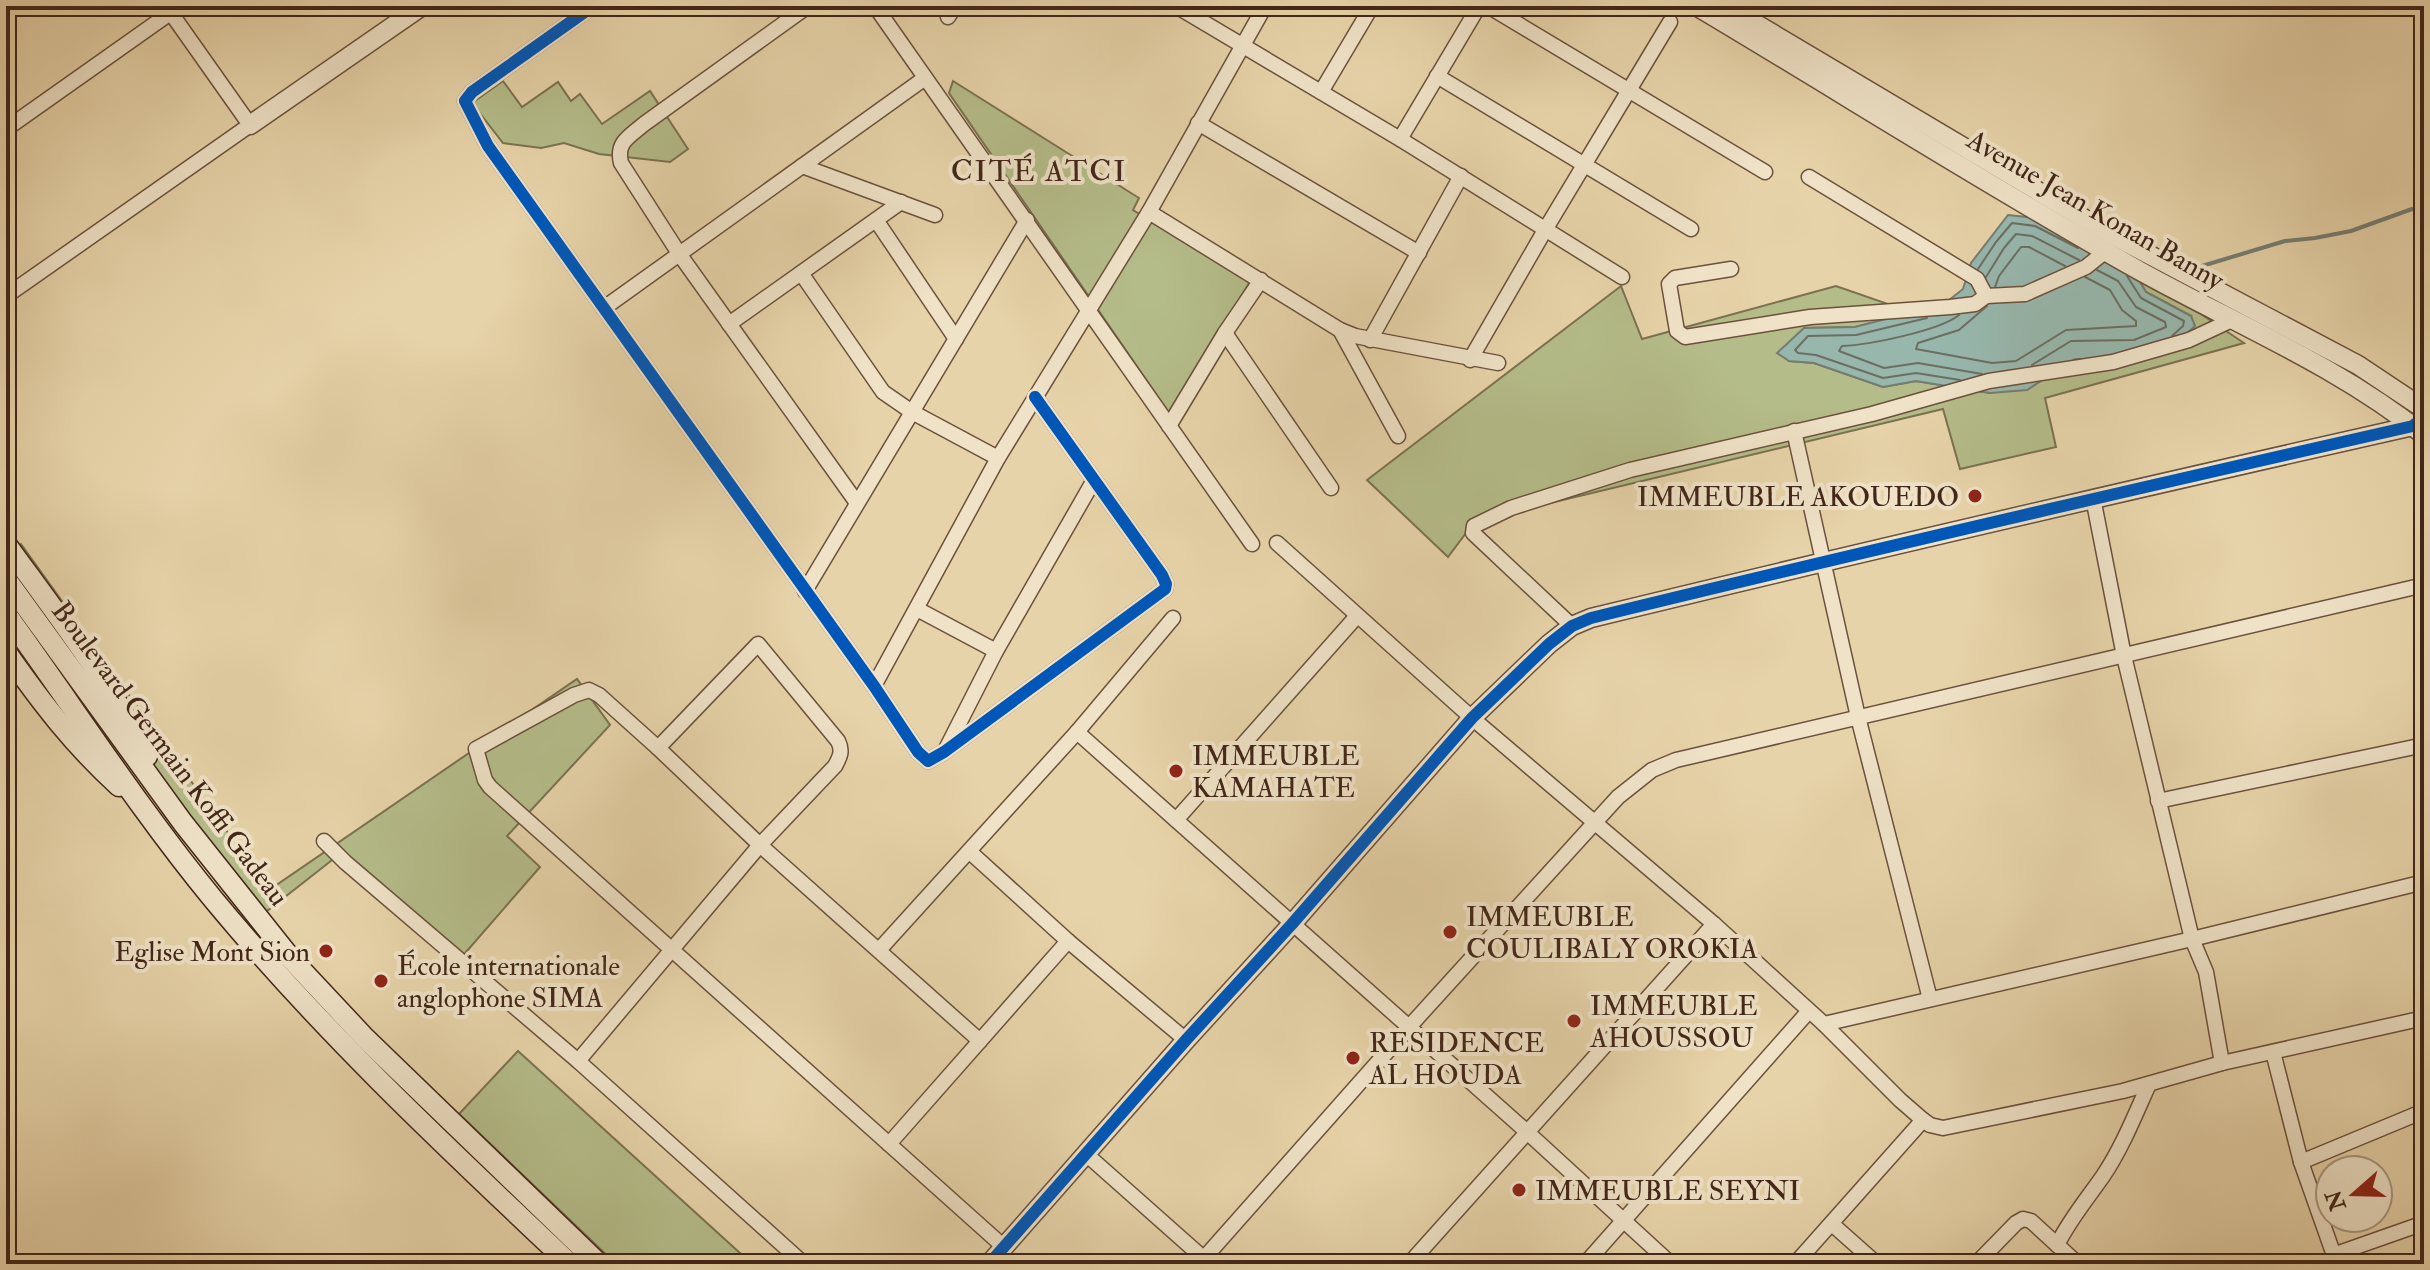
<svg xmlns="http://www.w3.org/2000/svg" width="2430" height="1270" font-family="'IM FELL Double Pica',serif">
  <rect width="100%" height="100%" fill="#e7d3a9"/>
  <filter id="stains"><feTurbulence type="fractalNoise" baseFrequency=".0025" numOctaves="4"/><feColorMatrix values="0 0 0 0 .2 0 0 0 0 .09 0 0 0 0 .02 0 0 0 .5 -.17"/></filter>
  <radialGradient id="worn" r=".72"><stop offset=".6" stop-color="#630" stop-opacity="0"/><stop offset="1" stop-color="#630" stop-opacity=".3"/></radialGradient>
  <g fill="#b4bc89" stroke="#7b7150" stroke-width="2">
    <path d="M 503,81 L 522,107 L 558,82 L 571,101 L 580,94 L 602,124 L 650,91 L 688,149 L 670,162 L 599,154 L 564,143 L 541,148 L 503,143 L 472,103 Z"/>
    <path d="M 953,81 L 1139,198 L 1133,210 L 1251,280 L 1169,413 L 949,93 Z"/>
    <path d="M 2131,267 L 2244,343 L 2045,398 L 2056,447 L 1960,469 L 1943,409 L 1475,521 L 1448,557 L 1367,480 L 1621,286 L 1642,339 L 1836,286 L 1914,313 L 1855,327 L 1804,328 L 1792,340 L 1789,361 L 1814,363 L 1883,387 L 1916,381 L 1990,393 L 2049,375 L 2075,359 L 2105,359 L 2191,316 L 2146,292 Z"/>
    <path d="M 21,544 L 269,890 L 577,679 L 610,725 L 507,836 L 540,867 L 460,959 L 341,853 L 262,915 L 6,564 L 6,554 Z"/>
    <path d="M 518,1051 L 752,1264 L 616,1264 L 459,1114 Z"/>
  </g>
  <path fill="#97b7ad" stroke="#757d71" stroke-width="2" d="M 2008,215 L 2037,218 L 2131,267 L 2146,292 L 2191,316 L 2195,326 L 2174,345 L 2105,359 L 2075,359 L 2027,390 L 1990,393 L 1916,381 L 1883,387 L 1814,363 L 1789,361 L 1777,353 L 1804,328 L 1855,327 L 1944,304 L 1963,289 L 1971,263 Z"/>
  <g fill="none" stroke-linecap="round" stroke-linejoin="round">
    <g stroke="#6c6e62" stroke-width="2">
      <path d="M 1978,269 L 1996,242 L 2012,223 L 2035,226 L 2078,248"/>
      <path d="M 2127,276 L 2141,298 L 2184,321 L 2183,326 L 2172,336"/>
      <path d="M 1986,277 L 2004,248 L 2016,234 L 2032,236 L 2079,260"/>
      <path d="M 1995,287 L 1999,276 L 2021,247 L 2029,247 L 2065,266"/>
      <path d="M 1987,306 L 1959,330 L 1918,343 L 1916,349 L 1992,363 L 2016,361 L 2066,330 L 2136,326 L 2136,321 L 2122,310 L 2110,290 L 2085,277"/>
      <path d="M 1959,315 C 1939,331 1868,345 1842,346 L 1839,351 L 1884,368 L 1918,363 L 1982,374"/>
      <path d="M 1927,318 L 1856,335 L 1808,336 L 1795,350 L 1798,353 L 1816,355 L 1883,378 L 1916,373 L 1960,380"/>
      <path d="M 2032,365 L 2071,341 L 2134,340 L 2166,327 L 2165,322 L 2136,307 L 2118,281 L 2097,270"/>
    </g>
    <path stroke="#757d71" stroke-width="4" d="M 2192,269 L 2285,241 L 2315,238 L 2351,231 L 2412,209 L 2424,211"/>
    <g stroke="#6b513c" stroke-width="17">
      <g id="minor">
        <path d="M 593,6 L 472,92 L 465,101 L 488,146 L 874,686 L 918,752 L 928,761 L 944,752 L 1165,589 L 1166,584 L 1162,575 L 1035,397"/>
        <path d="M 808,6 L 644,124 C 629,137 616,142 621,163 L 680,255 L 857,503"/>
        <path d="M 875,6 L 1252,544"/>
        <path d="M 1176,6 L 1400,139 L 1622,277"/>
        <path d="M 1488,6 L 1765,172"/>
        <path d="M 948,17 L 955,6"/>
        <path d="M 1437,76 L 1691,229"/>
        <path d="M 1321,92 L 1372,6"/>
        <path d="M 1198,123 L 1419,253"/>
        <path d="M 6,129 L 180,6"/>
        <path d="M 1400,139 L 1479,6"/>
        <path d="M 802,166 L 935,215"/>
        <path d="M 1149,212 L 1340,330 L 1355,336 L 1498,363"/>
        <path d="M 876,220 L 956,339"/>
        <path d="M 1731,269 L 1675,278 L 1669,284 L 1677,331 L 1685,337 L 1810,317 L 1950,307 L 1975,304 L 1986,296 L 1977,279 L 1809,177"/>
        <path d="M 801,273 L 883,392 L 912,412 L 998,458"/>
        <path d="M 6,296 L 250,125 L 166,6"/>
        <path d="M 1986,296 L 2025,294 L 2086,267 L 2106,251"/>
        <path d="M 604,308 L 925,78"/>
        <path d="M 729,324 L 901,202"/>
        <path d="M 1340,330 L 1398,436"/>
        <path d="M 1225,333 L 1331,488"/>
        <path d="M 1370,340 L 1461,176"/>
        <path d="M 1470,360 L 1545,230 L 1670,22"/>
        <path d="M 1169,426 L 1225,333 L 1261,280"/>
        <path d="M 1794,431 L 1858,717 L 1930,999"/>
        <path d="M 2093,498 L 2124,656 L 2192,939 L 2206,972 L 2222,1063"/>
        <path d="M 1277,543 L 1472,718 L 1714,924 L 1824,1024 L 1900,1100 L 1923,1120"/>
        <path d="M 805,591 L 1027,220"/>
        <path d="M 917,609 L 996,651"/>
        <path d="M 1572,626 L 1473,533 L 1474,526 L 1511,508 L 1630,470 L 1872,414 L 1989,381 L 2113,362 L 2189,340 L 2234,319"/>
        <path d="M 874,686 L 998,458 L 1149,212 L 1265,6"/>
        <path d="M 1077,732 L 1526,1131 L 1671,1264"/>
        <path d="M 658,748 L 599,695 L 589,690 L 574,695 L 476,749 L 485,780 L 490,787 L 1004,1247"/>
        <path d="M 946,749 L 996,651 L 1094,480"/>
        <path d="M 2158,801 L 2424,745"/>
        <path d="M 1176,820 L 1357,616"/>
        <path d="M 324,841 L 345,862 L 578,1061 L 804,1264"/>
        <path d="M 970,852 L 1068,941 L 1186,1040"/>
        <path d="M 879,950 L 1077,732 L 1173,618"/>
        <path d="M 1824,1024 L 2192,939 L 2424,882"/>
        <path d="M 2273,1052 L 2301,1162 L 2337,1264"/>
        <path d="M 578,1061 L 760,845 L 835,766 C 840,757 843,751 838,741 L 758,644 L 658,748 L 760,845 L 980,1041"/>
        <path d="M 889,1144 L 1068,941"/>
        <path d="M 1086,1154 L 1210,1264"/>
        <path d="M 2301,1162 L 2424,1111"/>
        <path d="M 1832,1224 L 1877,1264"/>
        <path d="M 2057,1245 C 2070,1219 2087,1199 2103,1176 C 2122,1148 2135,1115 2149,1084"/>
        <path d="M 2333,1255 L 2424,1223"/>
        <path d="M 1199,1264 L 1409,1027 L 1618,797 L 1652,770 L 1676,760 L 2424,585"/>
        <path d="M 1409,1264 L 1714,924"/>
        <path d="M 1585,1264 L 1808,1012"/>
        <path d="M 1795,1264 L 1923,1120 L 1930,1125 L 1943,1128 L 2123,1091 L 2222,1063 L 2424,1018"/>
        <path d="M 1976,1264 L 2016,1223 L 2023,1219 L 2031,1221 L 2078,1264"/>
      </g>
    </g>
    <g stroke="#6b513c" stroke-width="21">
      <g id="tertiary">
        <path d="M 1696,6 C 1844,94 1990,187 2140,271 C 2236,324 2338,366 2424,435"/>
        <path d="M 1726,6 L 2110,234 L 2358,365 L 2424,409"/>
        <path d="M 250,125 L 422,6"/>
        <path d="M 989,1264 L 1186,1040 L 1292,924 L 1472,718 L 1549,644 L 1572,626 L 1591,618 C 1865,551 2139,488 2413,426 L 2424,417"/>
      </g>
    </g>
    <g stroke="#422618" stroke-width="23">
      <g id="secondary">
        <path d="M 6,544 C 56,613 108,680 147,756"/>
        <path d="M 6,579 L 183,823 L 292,960 L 365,1038 L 599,1264"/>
        <path d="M 6,614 C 75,709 139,809 213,899 C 322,1031 446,1147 570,1264"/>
        <path d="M 6,652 C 41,702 74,745 119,786"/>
      </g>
    </g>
    <use href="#minor" stroke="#efe2c7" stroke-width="14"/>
    <use href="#tertiary" stroke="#efe2c7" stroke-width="18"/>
    <use href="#secondary" stroke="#efe2c7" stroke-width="20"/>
    <g stroke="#efe2c7" stroke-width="17">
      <g id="cycleway">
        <path d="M 593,6 L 472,92 L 465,101 L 488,146 L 874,686 L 918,752 L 928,761 L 944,752 L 1165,589 L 1166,584 L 1162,575 L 1035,397"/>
        <path d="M 989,1264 L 1186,1040 L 1292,924 L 1472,718 L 1549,644 L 1572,626 L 1591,618 C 1865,551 2139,488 2413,426 L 2424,417"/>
      </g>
    </g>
    <use href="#cycleway" stroke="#0057b8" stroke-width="12"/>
  </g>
  <g fill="#8f2418" stroke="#efe2c7" stroke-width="3">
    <circle cx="1975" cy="496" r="8"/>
    <circle cx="1176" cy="771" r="8"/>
    <circle cx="1450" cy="932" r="8"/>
    <circle cx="326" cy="951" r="8"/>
    <circle cx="381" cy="981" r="8"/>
    <circle cx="1574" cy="1021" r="8"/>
    <circle cx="1353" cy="1058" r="8"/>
    <circle cx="1519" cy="1190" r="8"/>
  </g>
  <g text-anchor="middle" stroke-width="8" stroke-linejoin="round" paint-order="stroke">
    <g font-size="28" fill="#422618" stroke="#efe2c7">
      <text transform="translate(2096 209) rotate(30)" y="10">Avenue Jean Konan Banny</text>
      <text transform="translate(171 753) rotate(53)" y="10">Boulevard Germain Koffi Gadeau</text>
    </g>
    <g font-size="28" fill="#422618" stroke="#efe2c7" text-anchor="start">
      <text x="1959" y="506" text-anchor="end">IMMEUBLE AKOUEDO</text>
      <text x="1192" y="765">IMMEUBLE<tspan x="1192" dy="32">KAMAHATE</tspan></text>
      <text x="1466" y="926">IMMEUBLE<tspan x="1466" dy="32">COULIBALY OROKIA</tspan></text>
      <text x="310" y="961" text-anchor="end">Eglise Mont Sion</text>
      <text x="397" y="975">École internationale<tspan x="397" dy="32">anglophone SIMA</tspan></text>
      <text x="1590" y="1015">IMMEUBLE<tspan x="1590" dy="32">AHOUSSOU</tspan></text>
      <text x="1369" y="1052">RESIDENCE<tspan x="1369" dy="32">AL HOUDA</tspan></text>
      <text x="1535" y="1200">IMMEUBLE SEYNI</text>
    </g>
    <g font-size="30" letter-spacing="2" fill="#422618" stroke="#efe2c7">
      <text x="1039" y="181">CITÉ ATCI</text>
    </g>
  </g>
  <rect width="2430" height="1270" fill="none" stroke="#e7d3a9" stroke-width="32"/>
  <rect x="8" y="8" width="2414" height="1254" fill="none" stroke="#422618" stroke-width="4"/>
  <rect x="16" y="16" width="2398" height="1238" fill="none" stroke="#422618" stroke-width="2"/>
  <g transform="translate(2354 1194) rotate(250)"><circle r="38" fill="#efe2c7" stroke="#aa9781" stroke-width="2"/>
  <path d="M0-6L14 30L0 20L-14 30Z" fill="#8f2418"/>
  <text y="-12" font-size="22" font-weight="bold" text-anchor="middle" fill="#422618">N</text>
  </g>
  <rect width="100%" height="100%" filter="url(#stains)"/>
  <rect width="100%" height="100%" fill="url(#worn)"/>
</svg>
